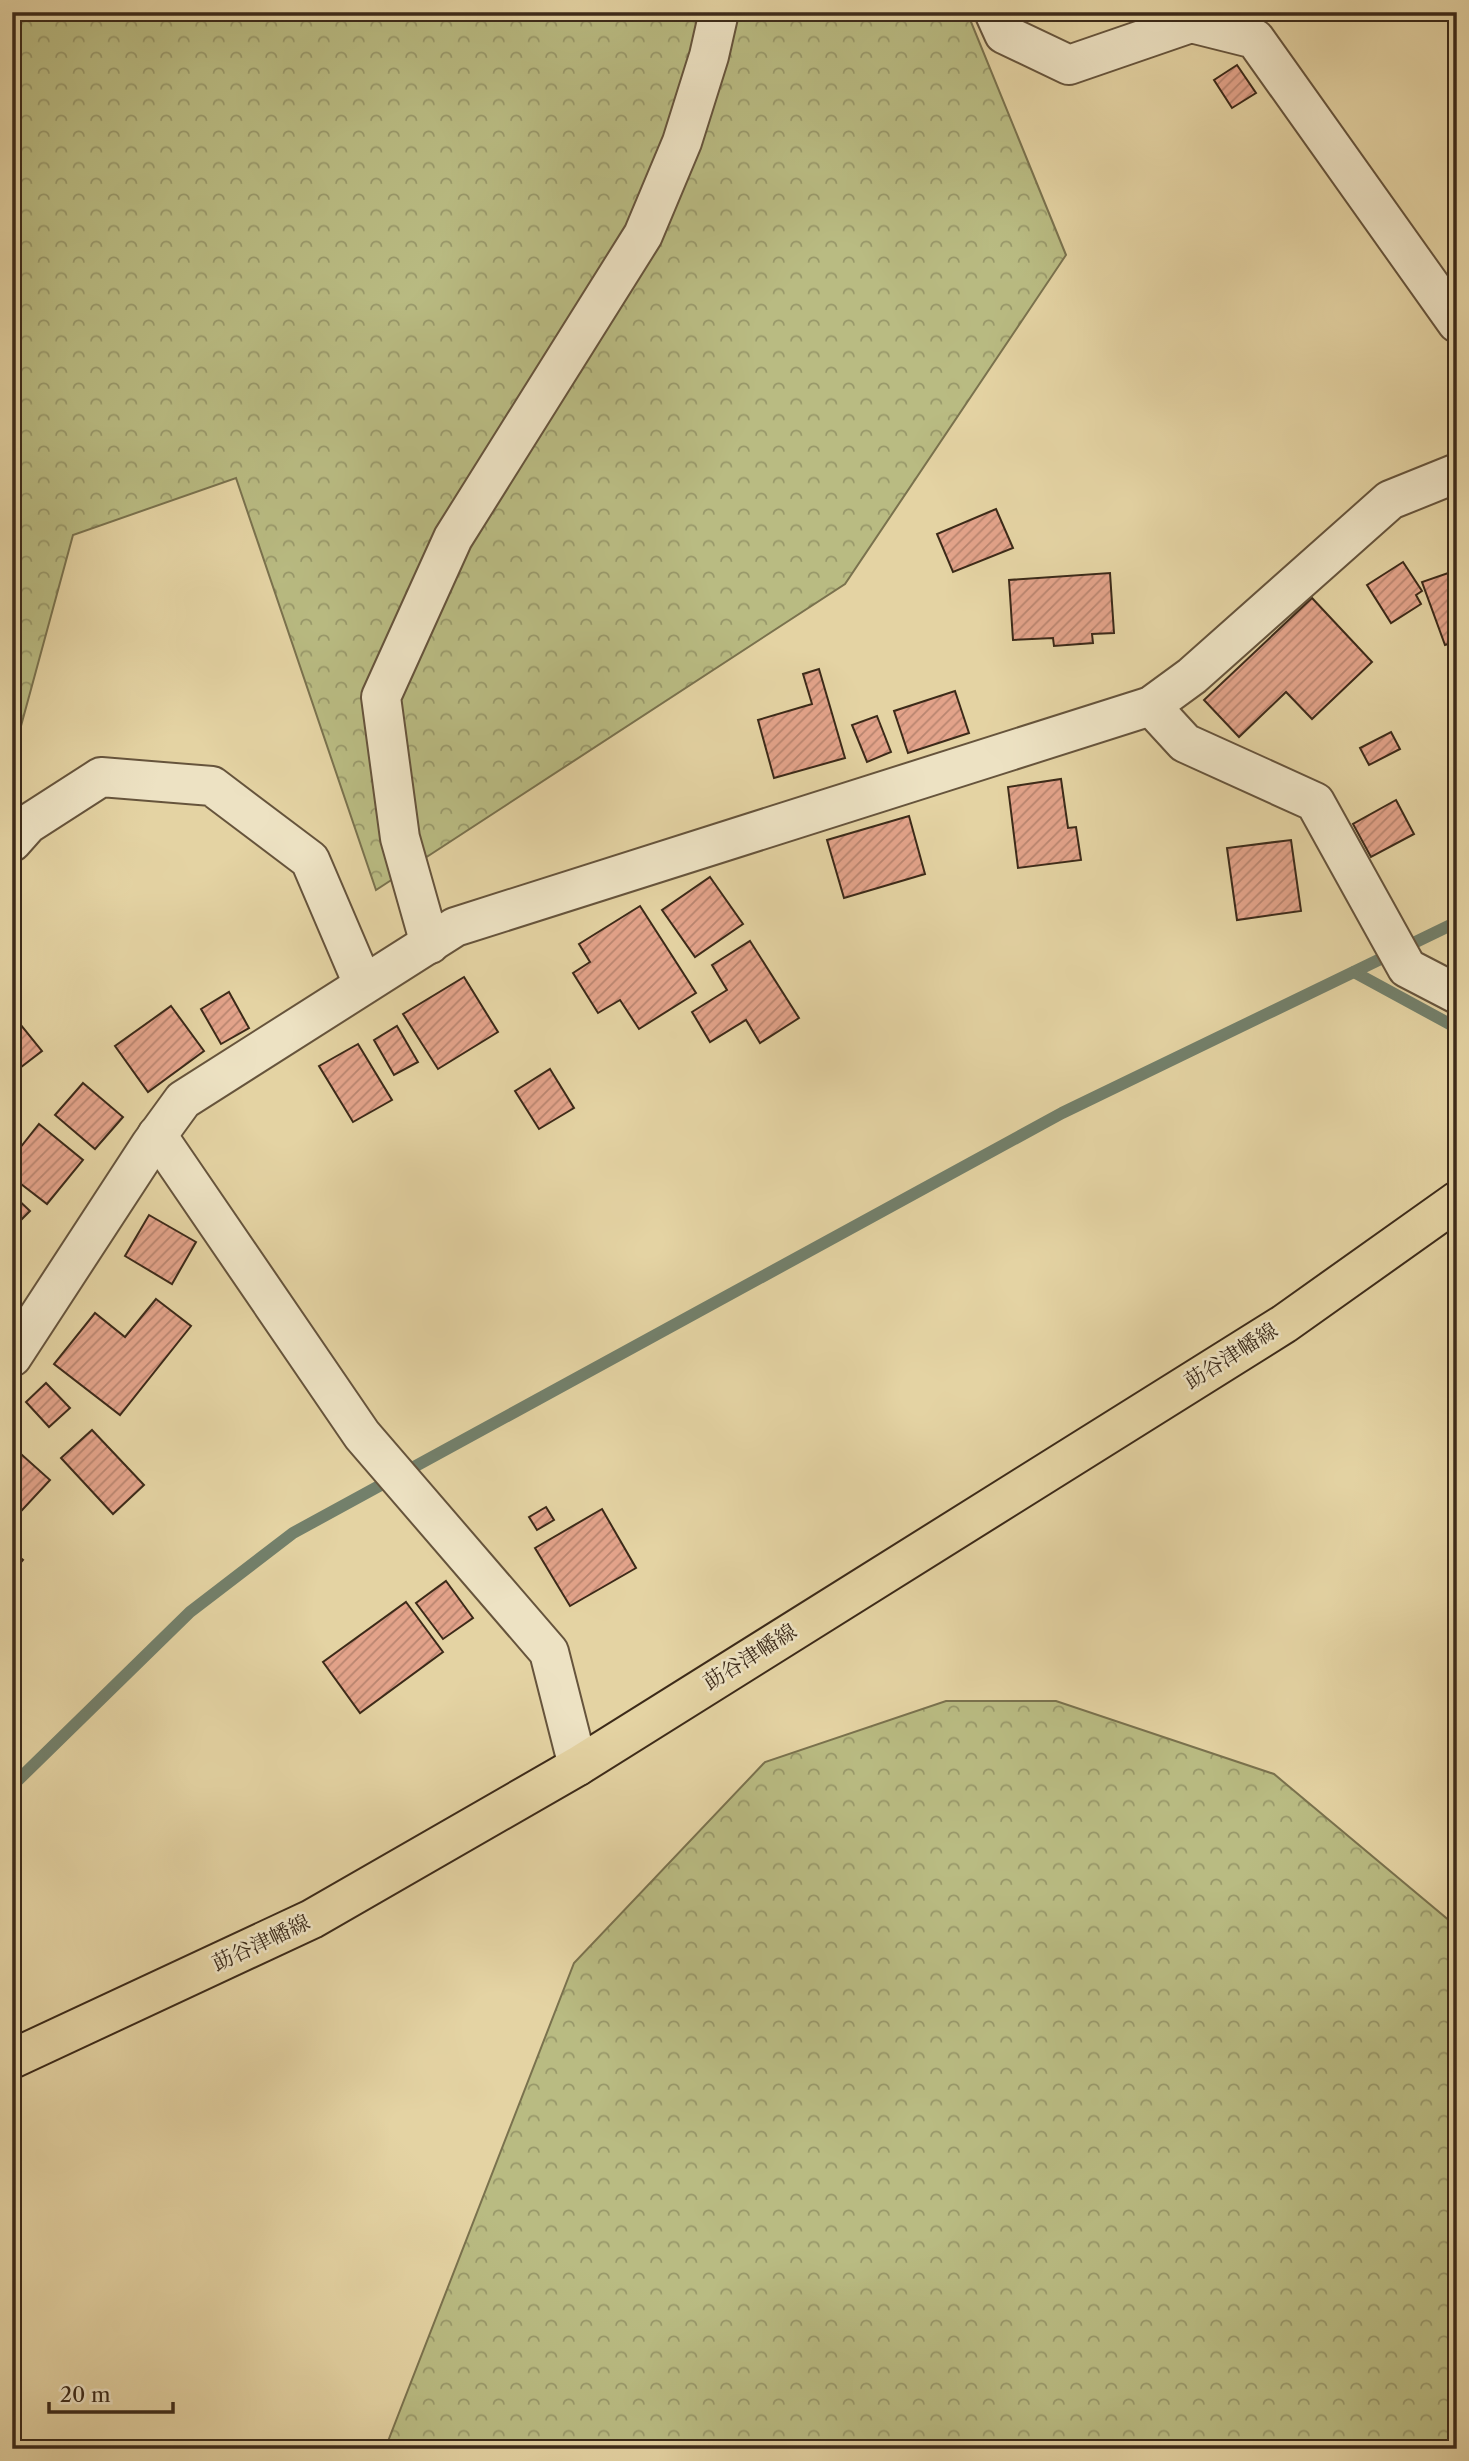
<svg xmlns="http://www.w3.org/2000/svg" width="1469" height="2461" font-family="'Libre Caslon Text','Noto Serif JP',serif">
  <defs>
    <pattern id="forest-crowns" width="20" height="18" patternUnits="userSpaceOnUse" patternTransform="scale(1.75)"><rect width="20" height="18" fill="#b9bb82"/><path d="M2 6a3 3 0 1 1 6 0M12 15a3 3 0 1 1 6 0" fill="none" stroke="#98986a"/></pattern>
    <pattern id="building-hatch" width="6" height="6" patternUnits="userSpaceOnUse" patternTransform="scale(1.75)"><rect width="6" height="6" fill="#e3a38a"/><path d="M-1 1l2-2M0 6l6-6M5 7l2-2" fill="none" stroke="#b98570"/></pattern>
  </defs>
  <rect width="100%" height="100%" fill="#e4d3a3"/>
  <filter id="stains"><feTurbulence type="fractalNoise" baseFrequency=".00286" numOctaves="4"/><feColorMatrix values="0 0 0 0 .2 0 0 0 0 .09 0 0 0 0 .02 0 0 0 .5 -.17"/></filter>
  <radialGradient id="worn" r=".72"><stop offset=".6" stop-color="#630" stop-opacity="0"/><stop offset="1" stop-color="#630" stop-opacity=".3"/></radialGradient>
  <g fill="url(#forest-crowns)" stroke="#7a724e" stroke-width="2">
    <path d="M 12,12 L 967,12 L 1066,255 L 845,584 L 376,890 L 236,478 L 73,535 L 12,759 Z"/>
    <path d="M 946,1701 L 1056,1701 L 1274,1774 L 1457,1927 L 1457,2449 L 385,2449 L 574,1963 L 765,1762 Z"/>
  </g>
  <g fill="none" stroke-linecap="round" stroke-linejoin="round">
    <g stroke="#73806b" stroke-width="12">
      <path d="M 1354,972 L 1457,1028"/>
      <path d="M 12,1786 L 190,1612 L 293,1533 L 1062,1113 L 1457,922"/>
    </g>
  </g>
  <g fill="url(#building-hatch)" stroke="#3c2a19" stroke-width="2">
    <path d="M 1237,65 L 1256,93 L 1232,108 L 1214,80 Z"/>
    <path d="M 996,509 L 1013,548 L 953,572 L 937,534 Z"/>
    <path d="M 1403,562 L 1422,591 L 1416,595 L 1421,604 L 1391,623 L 1367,585 Z"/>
    <path d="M 1457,570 L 1457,641 L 1445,645 L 1422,582 Z"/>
    <path d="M 1110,573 L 1114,633 L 1092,634 L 1093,643 L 1054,646 L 1053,638 L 1013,640 L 1009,580 Z"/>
    <path d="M 1312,598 L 1372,662 L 1312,719 L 1286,692 L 1239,737 L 1204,700 Z"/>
    <path d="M 819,669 L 845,758 L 774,778 L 758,720 L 812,704 L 803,674 Z"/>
    <path d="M 955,691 L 969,733 L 908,753 L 894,711 Z"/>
    <path d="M 877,716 L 891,752 L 867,762 L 852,725 Z"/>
    <path d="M 1391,732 L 1400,749 L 1369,765 L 1360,748 Z"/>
    <path d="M 1061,779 L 1068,828 L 1076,827 L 1081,860 L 1018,868 L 1008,787 Z"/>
    <path d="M 1396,800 L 1414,834 L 1371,857 L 1353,824 Z"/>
    <path d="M 909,816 L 925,874 L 844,898 L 827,840 Z"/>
    <path d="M 1291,840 L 1301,911 L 1237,920 L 1227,848 Z"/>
    <path d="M 710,877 L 743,924 L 695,957 L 662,910 Z"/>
    <path d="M 640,906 L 696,993 L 639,1029 L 620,1000 L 598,1013 L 573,973 L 590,962 L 579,944 Z"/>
    <path d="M 750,941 L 799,1018 L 760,1043 L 746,1020 L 710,1042 L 692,1012 L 727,990 L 712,965 Z"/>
    <path d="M 464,977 L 498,1032 L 438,1069 L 403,1014 Z"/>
    <path d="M 229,992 L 249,1028 L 221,1044 L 201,1009 Z"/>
    <path d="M 171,1006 L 204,1051 L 148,1092 L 115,1046 Z"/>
    <path d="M 12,1014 L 42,1051 L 12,1074 Z"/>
    <path d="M 397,1026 L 418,1062 L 394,1075 L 374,1040 Z"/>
    <path d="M 358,1044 L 392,1100 L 353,1122 L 319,1066 Z"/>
    <path d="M 550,1069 L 574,1108 L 539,1129 L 515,1091 Z"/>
    <path d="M 83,1083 L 123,1117 L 95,1149 L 55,1115 Z"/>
    <path d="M 39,1124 L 83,1160 L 47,1204 L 12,1177 L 12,1158 Z"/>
    <path d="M 12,1194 L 30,1211 L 12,1229 Z"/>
    <path d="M 149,1215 L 196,1242 L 172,1284 L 125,1256 Z"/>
    <path d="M 156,1299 L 191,1326 L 120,1415 L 54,1364 L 95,1313 L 125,1337 Z"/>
    <path d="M 46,1383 L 70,1408 L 49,1427 L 26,1402 Z"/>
    <path d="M 92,1430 L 144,1485 L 113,1514 L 61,1458 Z"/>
    <path d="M 12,1446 L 50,1480 L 12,1521 Z"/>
    <path d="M 546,1507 L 554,1520 L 537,1530 L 529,1517 Z"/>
    <path d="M 602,1509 L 636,1568 L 570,1606 L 535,1548 Z"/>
    <path d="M 12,1551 L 23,1560 L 12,1573 Z"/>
    <path d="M 446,1581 L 473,1618 L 443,1639 L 416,1603 Z"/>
    <path d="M 406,1602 L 443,1652 L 360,1713 L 323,1662 Z"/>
  </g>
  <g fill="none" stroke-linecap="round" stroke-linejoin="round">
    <g stroke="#66543c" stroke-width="42">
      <g id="minor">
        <path d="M 994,12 L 1004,34 L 1069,65 L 1191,23 L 1255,39 L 1457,323"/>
        <path d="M 1151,706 L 1185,743 L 1315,802 L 1407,968 L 1457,994"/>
        <path d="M 12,842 L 28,824 L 101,777 L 212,786 L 310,860 L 363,984"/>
        <path d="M 430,944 L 400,838 L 381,697 L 453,538 L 643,235 L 682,142 L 709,56 L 719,12"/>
        <path d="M 157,1135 L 362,1435 L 549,1652 L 578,1766"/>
        <path d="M 12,1357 L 151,1144 L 183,1100 L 455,927 L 1151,706 L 1192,676 L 1390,500 L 1457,473"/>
      </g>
    </g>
    <g stroke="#3c2a19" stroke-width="42">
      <path id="major" d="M 12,2059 L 312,1919 L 578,1766 L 1284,1324 L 1457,1201"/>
    </g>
    <use href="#minor" stroke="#ede2c3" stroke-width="38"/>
    <use href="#major" stroke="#e4d3a3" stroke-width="38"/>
  </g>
  <g text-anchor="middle" stroke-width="5" stroke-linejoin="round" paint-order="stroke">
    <g font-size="21" fill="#3c2a19" stroke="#ede2c3">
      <text transform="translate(1231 1356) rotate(-32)" y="7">莇谷津幡線</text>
      <text transform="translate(750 1657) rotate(-32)" y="7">莇谷津幡線</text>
      <text transform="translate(261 1943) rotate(-25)" y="7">莇谷津幡線</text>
    </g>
  </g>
  <rect width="1469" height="2461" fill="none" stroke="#e4d3a3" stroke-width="42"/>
  <rect x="14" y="14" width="1441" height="2433" fill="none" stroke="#3c2a19" stroke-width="3.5"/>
  <rect x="21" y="21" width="1427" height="2419" fill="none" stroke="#3c2a19" stroke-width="2"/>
  <path d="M49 2402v10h124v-10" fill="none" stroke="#3c2a19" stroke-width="3.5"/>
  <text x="60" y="2402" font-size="21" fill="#3c2a19" stroke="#ede2c3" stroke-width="5" paint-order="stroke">20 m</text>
  <rect width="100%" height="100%" filter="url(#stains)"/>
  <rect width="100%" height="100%" fill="url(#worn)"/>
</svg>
